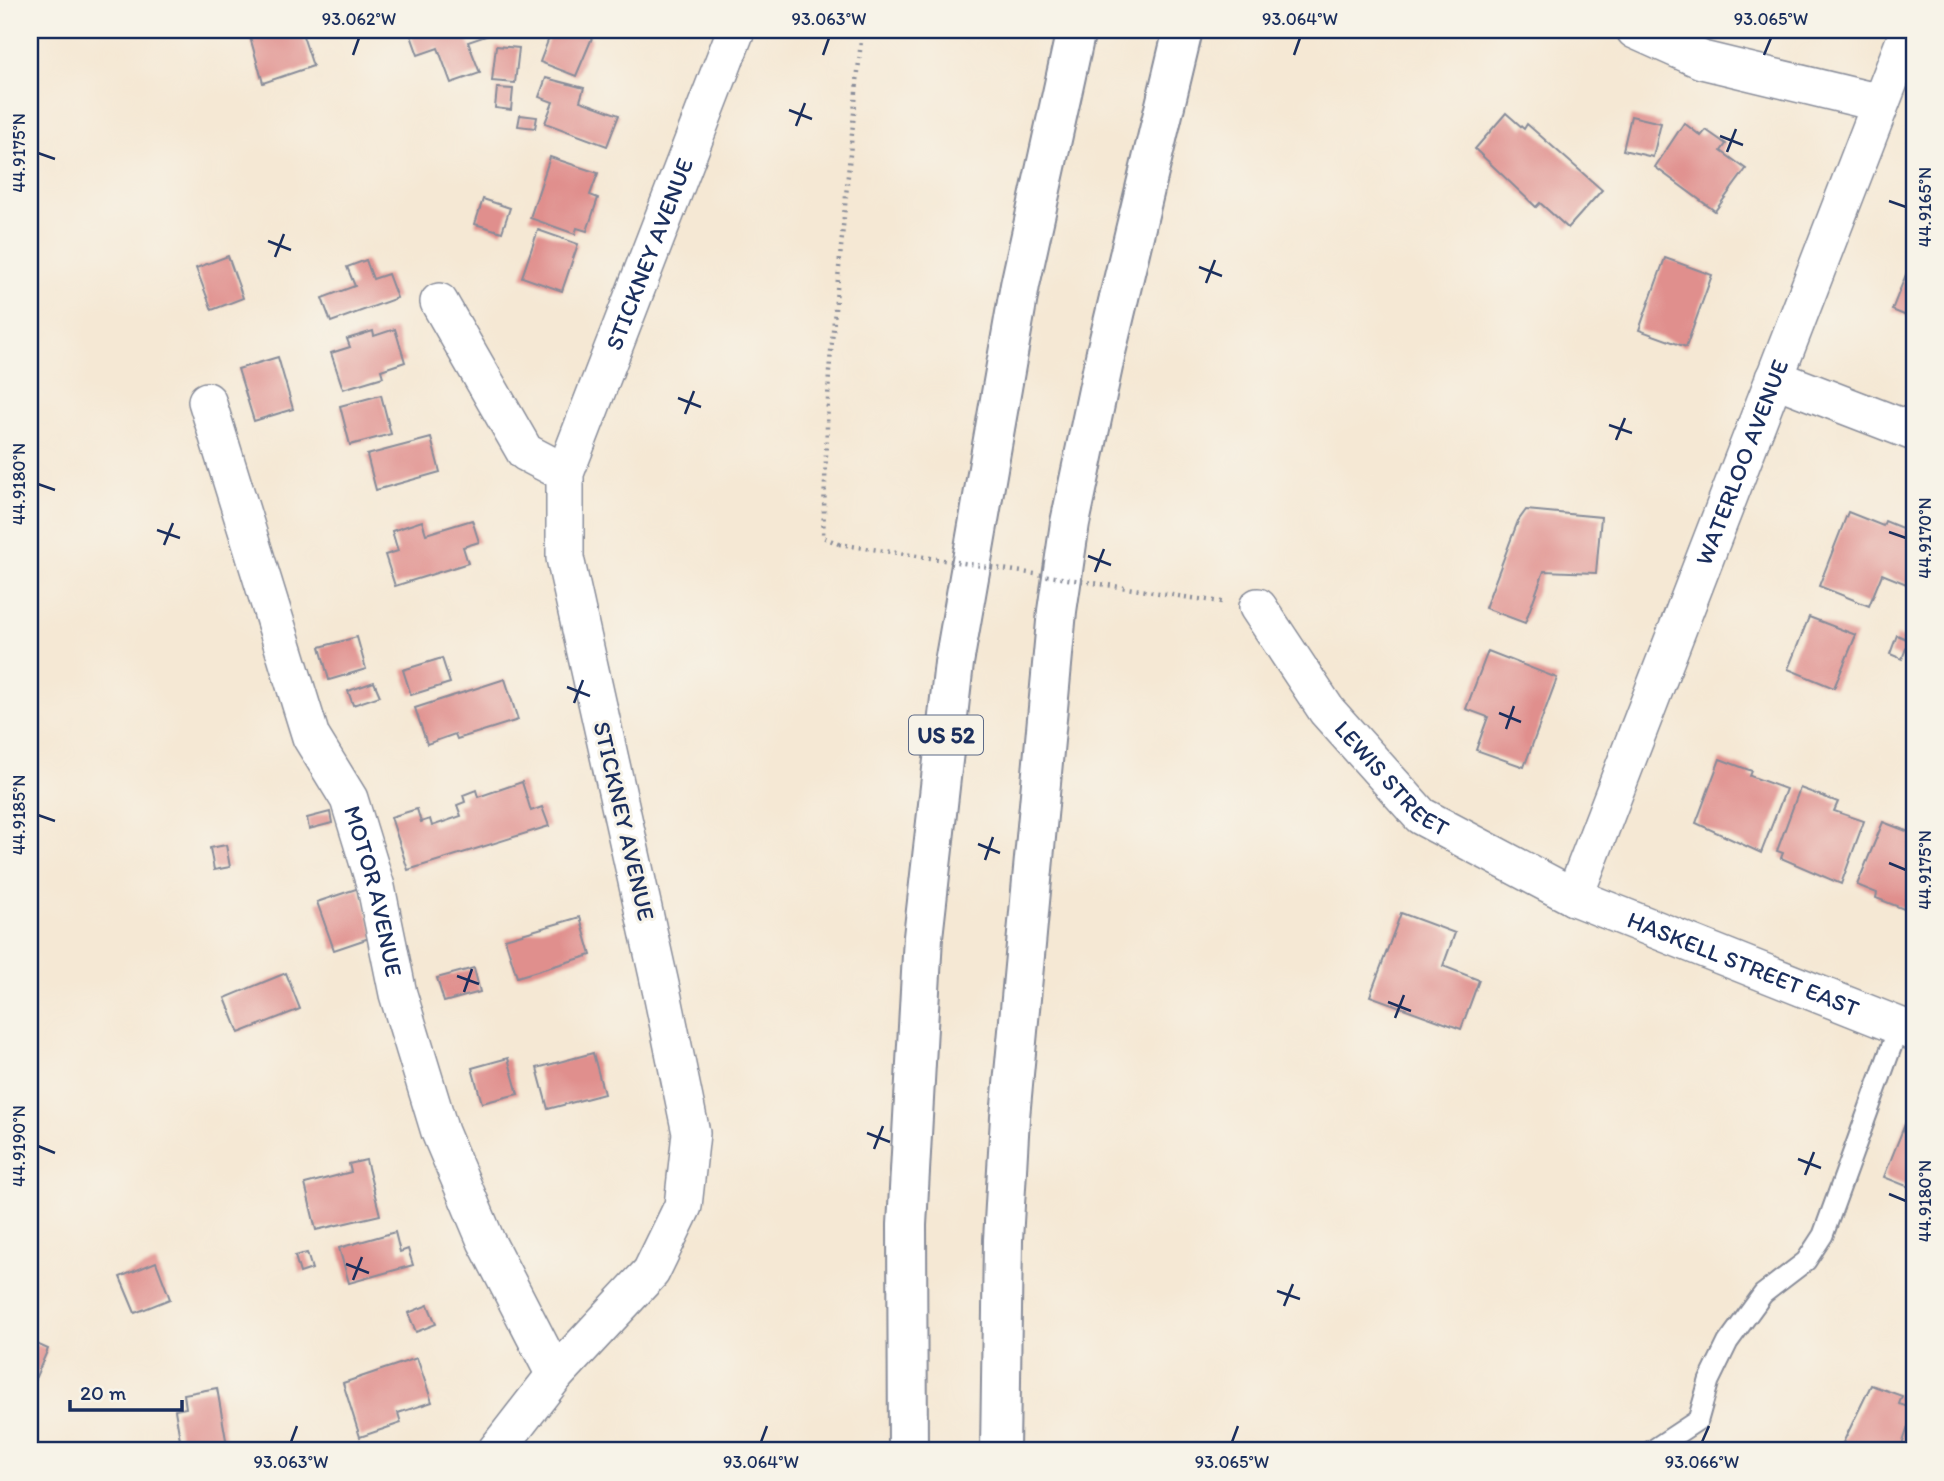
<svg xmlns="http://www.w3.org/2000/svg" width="1944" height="1481" font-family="Itim,sans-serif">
  <rect width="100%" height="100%" fill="#f7f3e8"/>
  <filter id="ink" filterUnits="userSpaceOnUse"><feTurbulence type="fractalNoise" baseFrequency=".0143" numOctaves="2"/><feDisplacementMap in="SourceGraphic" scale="14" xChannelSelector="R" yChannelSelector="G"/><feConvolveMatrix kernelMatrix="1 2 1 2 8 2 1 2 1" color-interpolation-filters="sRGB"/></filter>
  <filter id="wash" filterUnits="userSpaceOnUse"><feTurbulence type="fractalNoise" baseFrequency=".00686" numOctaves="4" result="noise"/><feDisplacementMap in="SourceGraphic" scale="28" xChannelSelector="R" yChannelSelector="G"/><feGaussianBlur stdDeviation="1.57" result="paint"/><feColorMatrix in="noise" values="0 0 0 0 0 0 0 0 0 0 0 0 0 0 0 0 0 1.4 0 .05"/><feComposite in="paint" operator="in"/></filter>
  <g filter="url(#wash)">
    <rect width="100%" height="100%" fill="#f5e8d4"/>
    <g id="blocks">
      <g fill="#e08f8d">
        <path d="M 248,30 L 301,30 L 313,66 L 263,83 Z"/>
        <path d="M 409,30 L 487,30 L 489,35 L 468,42 L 480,73 L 451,83 L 438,48 L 418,55 Z"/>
        <path d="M 552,30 L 571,30 L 592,38 L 576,76 L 540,62 Z"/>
        <path d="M 496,46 L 519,48 L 515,83 L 492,81 Z"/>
        <path d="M 546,78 L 584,88 L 580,101 L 619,115 L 607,146 L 545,123 L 553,102 L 539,97 Z"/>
        <path d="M 497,88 L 513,89 L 511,110 L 495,108 Z"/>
        <path d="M 1506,113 L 1524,129 L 1527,124 L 1602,190 L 1568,228 L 1540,203 L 1536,207 L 1475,149 Z"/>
        <path d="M 520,115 L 537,117 L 535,128 L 518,126 Z"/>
        <path d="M 1631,116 L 1661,123 L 1653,157 L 1623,150 Z"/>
        <path d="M 1684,123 L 1701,136 L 1706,130 L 1726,144 L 1721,151 L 1746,169 L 1715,211 L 1655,167 Z"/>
        <path d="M 550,157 L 598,173 L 590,195 L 598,198 L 587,231 L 577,228 L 575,234 L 530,218 Z"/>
        <path d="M 483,199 L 510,208 L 502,232 L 475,224 Z"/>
        <path d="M 538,230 L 578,244 L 562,291 L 522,277 Z"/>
        <path d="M 1914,254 L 1914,319 L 1892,310 Z"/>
        <path d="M 228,256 L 243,298 L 212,310 L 196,268 Z"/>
        <path d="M 1665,258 L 1712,275 L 1686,347 L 1639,330 Z"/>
        <path d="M 366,260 L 373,279 L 388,274 L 397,298 L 331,322 L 322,298 L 355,286 L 347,267 Z"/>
        <path d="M 395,329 L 405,362 L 381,370 L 383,377 L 343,389 L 331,353 L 350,347 L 347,339 L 373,331 L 374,336 Z"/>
        <path d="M 278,357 L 293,409 L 254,421 L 238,369 Z"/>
        <path d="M 381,395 L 391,434 L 350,445 L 340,406 Z"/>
        <path d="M 431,438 L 440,472 L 376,490 L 367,455 Z"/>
        <path d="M 1526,510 L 1601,517 L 1596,573 L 1544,571 L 1525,623 L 1485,608 L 1518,521 Z"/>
        <path d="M 1848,512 L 1883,526 L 1885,521 L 1914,533 L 1914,587 L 1882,574 L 1869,606 L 1819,586 Z"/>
        <path d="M 472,520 L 479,542 L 463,547 L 468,563 L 395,586 L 385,555 L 398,551 L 392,531 L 422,521 L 426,534 Z"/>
        <path d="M 1809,617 L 1856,635 L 1834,688 L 1788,669 Z"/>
        <path d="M 1897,635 L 1909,640 L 1902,659 L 1890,654 Z"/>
        <path d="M 357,637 L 366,669 L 329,680 L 320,647 Z"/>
        <path d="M 1488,651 L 1557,678 L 1524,767 L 1476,750 L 1488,717 L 1466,709 Z"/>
        <path d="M 442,658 L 450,683 L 411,695 L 403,670 Z"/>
        <path d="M 505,679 L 518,720 L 457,739 L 455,734 L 427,744 L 415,708 Z"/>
        <path d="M 374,682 L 380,696 L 353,705 L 348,691 Z"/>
        <path d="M 1720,759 L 1752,771 L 1750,776 L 1786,789 L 1761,853 L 1696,823 Z"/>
        <path d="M 522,782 L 531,811 L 542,807 L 549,826 L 408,870 L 391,817 L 417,809 L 421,822 L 430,819 L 432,826 L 461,816 L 457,805 L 465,802 L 463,795 L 476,790 L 478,797 Z"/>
        <path d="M 1800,788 L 1838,802 L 1834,811 L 1864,821 L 1841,884 L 1781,858 L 1783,853 L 1777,851 Z"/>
        <path d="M 330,812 L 332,823 L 309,829 L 307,818 Z"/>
        <path d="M 1883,822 L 1914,834 L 1914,913 L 1876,898 L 1877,893 L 1857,885 Z"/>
        <path d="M 226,845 L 230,867 L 214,870 L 210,848 Z"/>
        <path d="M 359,888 L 375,936 L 334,950 L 317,902 Z"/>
        <path d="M 1401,913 L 1455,933 L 1443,966 L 1479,980 L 1461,1029 L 1370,996 Z"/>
        <path d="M 580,917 L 591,955 L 517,977 L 505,939 Z"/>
        <path d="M 474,968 L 480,992 L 444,1002 L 437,978 Z"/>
        <path d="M 286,973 L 300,1009 L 239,1033 L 225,998 Z"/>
        <path d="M 593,1053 L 604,1094 L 548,1109 L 537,1068 Z"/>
        <path d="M 508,1058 L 518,1094 L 482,1103 L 472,1068 Z"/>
        <path d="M 1907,1119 L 1914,1122 L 1914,1189 L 1884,1177 Z"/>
        <path d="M 366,1160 L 380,1215 L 316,1230 L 305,1184 L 351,1172 L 349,1164 Z"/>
        <path d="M 395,1232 L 400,1252 L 408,1249 L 413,1265 L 349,1283 L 339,1248 Z"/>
        <path d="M 307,1253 L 312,1269 L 300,1273 L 295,1256 Z"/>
        <path d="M 156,1262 L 170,1299 L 135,1313 L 120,1277 Z"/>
        <path d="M 428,1305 L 436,1324 L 416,1332 L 408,1313 Z"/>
        <path d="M 30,1341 L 48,1349 L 32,1386 L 30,1385 Z"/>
        <path d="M 417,1358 L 432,1402 L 398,1413 L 401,1423 L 360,1437 L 343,1383 Z"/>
        <path d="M 1871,1385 L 1902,1396 L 1899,1404 L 1914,1409 L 1900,1451 L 1839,1451 Z"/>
        <path d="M 217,1388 L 228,1451 L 182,1451 L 175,1410 L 186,1408 L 184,1394 Z"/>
      </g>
    </g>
  </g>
  <g filter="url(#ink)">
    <use href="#blocks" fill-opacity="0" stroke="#888c99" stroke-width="2"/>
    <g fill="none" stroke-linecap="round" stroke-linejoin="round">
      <g stroke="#888c99" stroke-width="23">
        <path id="lane" d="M 1651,1451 L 1698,1420 L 1709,1381 L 1728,1342 L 1763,1294 L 1806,1261 L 1823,1235 L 1899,1026"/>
      </g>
      <g stroke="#888c99" stroke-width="40">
        <g id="street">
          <path d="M 1635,30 L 1702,60 L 1880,103"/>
          <path d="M 439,302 L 525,452 L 565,473"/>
          <path d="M 1774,378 L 1914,432"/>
          <path id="s1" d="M 207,401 L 311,737 L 349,799 L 376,887 L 398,994 L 440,1132 L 486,1241 L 555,1375"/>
          <path id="s2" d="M 1258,607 L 1327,711 L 1421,816 L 1574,897 L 1914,1032"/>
          <path id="s3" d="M 1574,897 L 1909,30"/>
          <path id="s4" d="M 496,1451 L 555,1375 L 651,1272 L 683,1206 L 691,1133 L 663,998 L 565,558 L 565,473 L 736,30"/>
        </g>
      </g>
      <g stroke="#888c99" stroke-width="42">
        <g id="highway">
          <path d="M 908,1451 L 907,1225 L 923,937 L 954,663 L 1020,285 L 1076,30"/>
          <path d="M 1000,1451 L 1003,1240 L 1010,1117 L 1057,611 L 1070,523 L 1106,352 L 1183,30"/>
        </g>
      </g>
      <g stroke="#888c99" stroke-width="4.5" stroke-dasharray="2 5" stroke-linecap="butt">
        <path d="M 839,544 L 823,537 L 829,372 L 862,30"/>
        <path d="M 1192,598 L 1222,602"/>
      </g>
      <use href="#lane" stroke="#fff" stroke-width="19"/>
      <use href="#street" stroke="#fff" stroke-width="37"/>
      <use href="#highway" stroke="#fff" stroke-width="38"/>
      <path stroke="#888c99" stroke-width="4.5" stroke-dasharray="2 5" stroke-linecap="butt" d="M 839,544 L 1192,598"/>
    </g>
  </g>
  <path fill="none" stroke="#1b2f5e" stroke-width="2.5" d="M 353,55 L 359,38M 823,55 L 829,38M 1294,55 L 1300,38M 1764,55 L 1771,38M 789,110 L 812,119M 796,126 L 805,103M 1720,136 L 1743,145M 1727,152 L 1736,129M 38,153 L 55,159M 1889,201 L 1906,207M 268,241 L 291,250M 275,257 L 284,234M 1199,267 L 1222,276M 1206,283 L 1215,260M 678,398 L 701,407M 685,414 L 694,391M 1609,425 L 1632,433M 1616,440 L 1625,418M 38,484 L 55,490M 157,530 L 180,538M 1889,532 L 1906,538M 164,545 L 173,523M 1088,556 L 1111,565M 1095,572 L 1104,549M 567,687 L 590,696M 574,703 L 583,680M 1499,713 L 1521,722M 1506,729 L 1514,706M 38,815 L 55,821M 978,844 L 1000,853M 985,860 L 993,837M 1889,863 L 1906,870M 457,976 L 479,984M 464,992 L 472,969M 1388,1002 L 1411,1011M 1395,1018 L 1404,995M 867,1133 L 890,1142M 38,1146 L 55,1153M 874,1149 L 883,1126M 1798,1159 L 1821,1168M 1805,1175 L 1814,1152M 1889,1194 L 1906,1201M 346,1264 L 369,1273M 353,1280 L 362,1257M 1277,1291 L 1300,1299M 1284,1306 L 1293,1284M 291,1442 L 297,1426M 761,1442 L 767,1426M 1232,1442 L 1238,1426M 1702,1442 L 1709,1426"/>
  <g text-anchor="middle" stroke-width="6" stroke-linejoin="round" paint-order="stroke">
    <rect fill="#f7f3e8" stroke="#5d6a87" stroke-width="2" x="909" y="715.5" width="74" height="39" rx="5"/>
    <g font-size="23" font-weight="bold" fill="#1b2f5e">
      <text x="946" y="743">US 52</text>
    </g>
    <g font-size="24" fill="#1b2f5e" stroke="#f7f3e8">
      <text dy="8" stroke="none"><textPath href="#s4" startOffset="1292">STICKNEY AVENUE</textPath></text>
      <text dy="8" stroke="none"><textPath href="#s3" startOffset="466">WATERLOO AVENUE</textPath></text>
      <text dy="8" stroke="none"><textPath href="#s2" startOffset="219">LEWIS STREET</textPath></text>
      <text transform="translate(624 821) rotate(77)" y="8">STICKNEY AVENUE</text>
      <text dy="8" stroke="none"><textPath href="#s1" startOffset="520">MOTOR AVENUE</textPath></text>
      <text dy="8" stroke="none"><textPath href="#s2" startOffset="621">HASKELL STREET EAST</textPath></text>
    </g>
  </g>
  <rect width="1944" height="1481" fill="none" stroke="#f7f3e8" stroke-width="77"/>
  <path d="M70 1400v10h112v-10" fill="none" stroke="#1b2f5e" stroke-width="3.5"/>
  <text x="80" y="1400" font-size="21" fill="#1b2f5e" stroke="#f7f3e8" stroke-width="5" paint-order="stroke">20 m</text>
  <rect x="38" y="38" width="1868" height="1404" fill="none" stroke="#1b2f5e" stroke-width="2.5"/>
  <g font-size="18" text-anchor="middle" fill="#1b2f5e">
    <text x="359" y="25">93.062°W</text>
    <text x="829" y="25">93.063°W</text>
    <text x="1300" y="25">93.064°W</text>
    <text x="1771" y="25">93.065°W</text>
    <text transform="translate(19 153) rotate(-90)" y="6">44.9175°N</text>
    <text transform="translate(1925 207) rotate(-90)" y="6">44.9165°N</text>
    <text transform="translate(19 484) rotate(-90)" y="6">44.9180°N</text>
    <text transform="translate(1925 538) rotate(-90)" y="6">44.9170°N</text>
    <text transform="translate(19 815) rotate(-90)" y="6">44.9185°N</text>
    <text transform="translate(1925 870) rotate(-90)" y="6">44.9175°N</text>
    <text transform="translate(19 1146) rotate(-90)" y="6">44.9190°N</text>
    <text transform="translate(1925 1201) rotate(-90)" y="6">44.9180°N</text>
    <text x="291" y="1468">93.063°W</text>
    <text x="761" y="1468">93.064°W</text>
    <text x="1232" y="1468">93.065°W</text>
    <text x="1702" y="1468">93.066°W</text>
  </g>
</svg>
